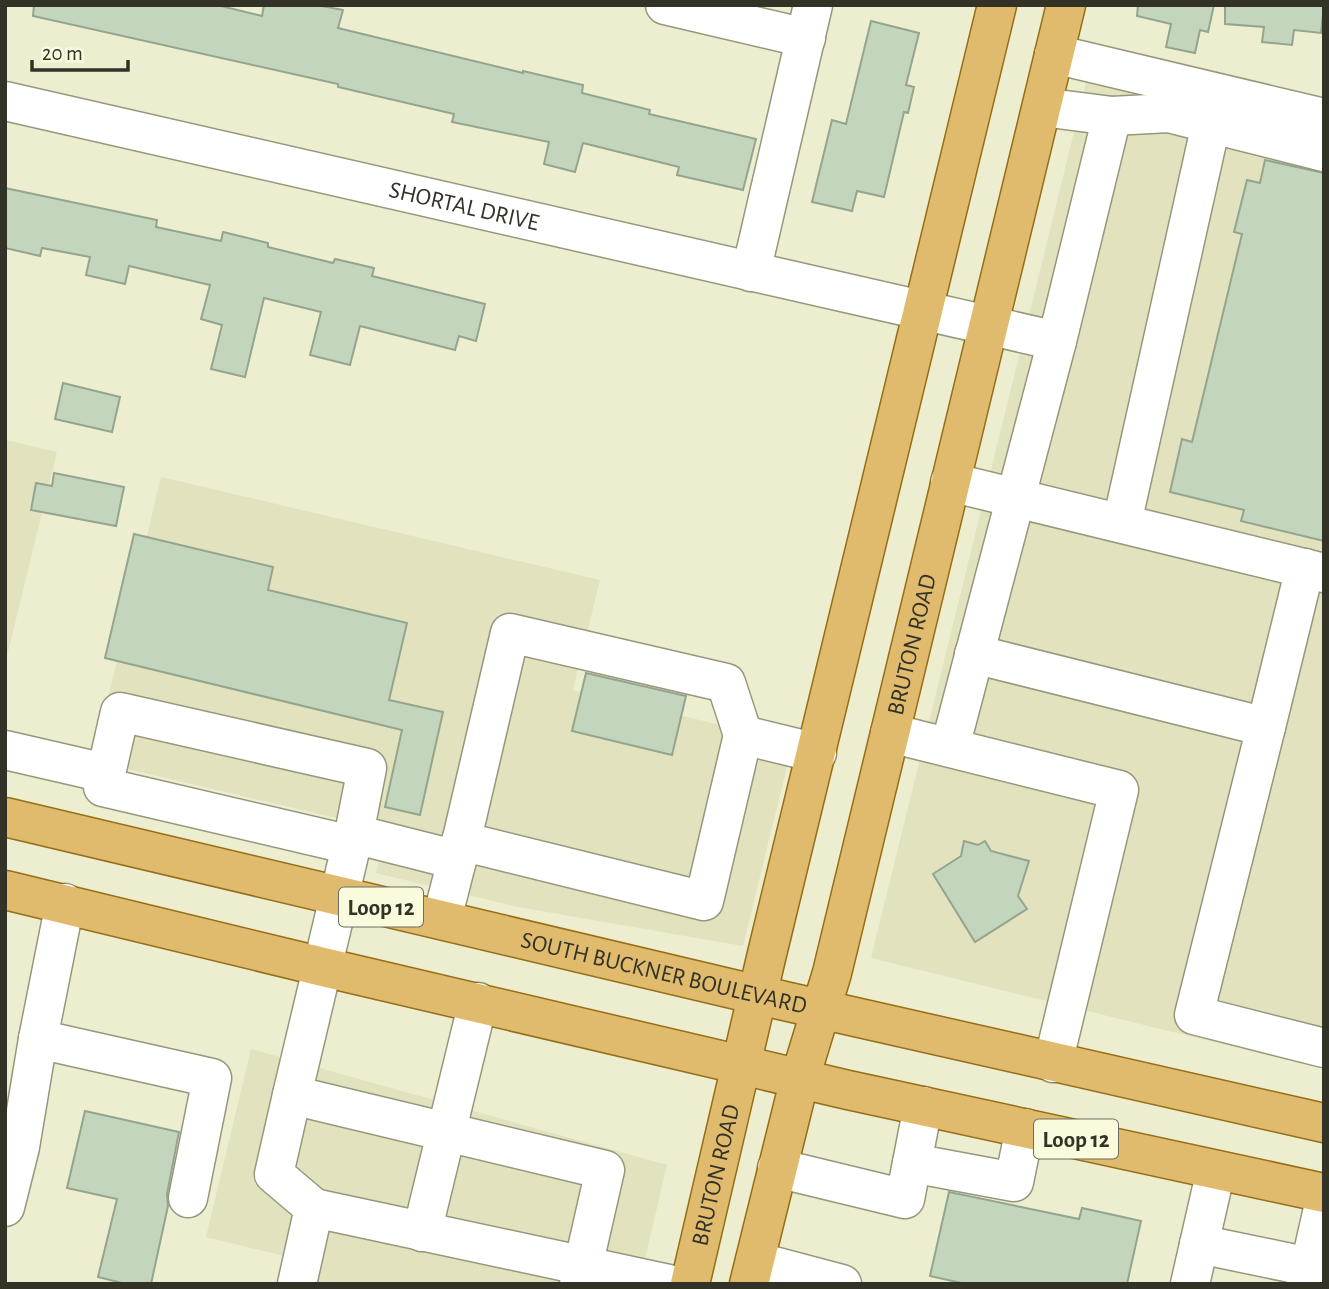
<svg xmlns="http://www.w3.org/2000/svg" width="1329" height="1289" font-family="'Alegreya Sans',sans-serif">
  <rect width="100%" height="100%" fill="#ededd0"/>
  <g fill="#e2e2bf">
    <path d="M 1092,59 L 1324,116 L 1324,1069 L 871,958 Z"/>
    <path d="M 5,440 L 57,452 L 5,664 Z"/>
    <path d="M 161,477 L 600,580 L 573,690 L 793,742 L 743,946 L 518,907 L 376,873 L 387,830 L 93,761 Z"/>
    <path d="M 251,1049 L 667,1165 L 639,1284 L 277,1284 L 284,1256 L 206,1237 Z"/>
  </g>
  <g fill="#c3d5bc" stroke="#94a58e" stroke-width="2">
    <path d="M 34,5 L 217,5 L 262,16 L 264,5 L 317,5 L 343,10 L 338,28 L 523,73 L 523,71 L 583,85 L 582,93 L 650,110 L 649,114 L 756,139 L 743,190 L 677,175 L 679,167 L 583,143 L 575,172 L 544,164 L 549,142 L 452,122 L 454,114 L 338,87 L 338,84 L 33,16 Z"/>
    <path d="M 1138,5 L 1214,5 L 1208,32 L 1200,30 L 1195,53 L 1166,47 L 1171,24 L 1137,16 Z"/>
    <path d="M 1225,5 L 1324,5 L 1321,33 L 1294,30 L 1292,45 L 1262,42 L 1264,27 L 1225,24 Z"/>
    <path d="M 871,21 L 919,33 L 906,85 L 914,87 L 908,113 L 904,112 L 884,197 L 857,191 L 852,211 L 812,202 L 832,120 L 846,124 Z"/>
    <path d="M 1265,160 L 1324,173 L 1324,541 L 1241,521 L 1244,510 L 1170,492 L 1182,439 L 1192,442 L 1242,234 L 1234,232 L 1247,180 L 1260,183 Z"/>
    <path d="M 5,188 L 157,220 L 156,227 L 221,241 L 223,232 L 268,243 L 268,247 L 333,263 L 335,259 L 374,268 L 372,276 L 485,304 L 476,341 L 459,336 L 455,350 L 360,326 L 350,365 L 310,355 L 321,312 L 264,298 L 245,377 L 211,369 L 222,325 L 201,319 L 210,285 L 129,266 L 125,284 L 86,275 L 90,257 L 42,248 L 40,256 L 5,248 Z"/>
    <path d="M 63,383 L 120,397 L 112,432 L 55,419 Z"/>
    <path d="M 54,473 L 124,487 L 116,526 L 31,510 L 36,483 L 52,486 Z"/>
    <path d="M 134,534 L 273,567 L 268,590 L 407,623 L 389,700 L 443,712 L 420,815 L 385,807 L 402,730 L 105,658 Z"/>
    <path d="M 586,673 L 686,696 L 672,755 L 572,731 Z"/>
    <path d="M 964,841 L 978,845 L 985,841 L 991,851 L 1029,861 L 1018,896 L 1027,909 L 975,942 L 933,874 L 961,856 Z"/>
    <path d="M 85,1111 L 179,1132 L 167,1194 L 168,1206 L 151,1284 L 126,1284 L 98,1277 L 117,1199 L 67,1188 Z"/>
    <path d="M 949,1192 L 1079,1219 L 1082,1208 L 1141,1221 L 1127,1284 L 966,1284 L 930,1276 Z"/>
  </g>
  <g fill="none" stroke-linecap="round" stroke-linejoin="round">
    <g stroke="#97977c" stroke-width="41">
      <g id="minor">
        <path d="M 665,5 L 806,38"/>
        <path d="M 1054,54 L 1324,118"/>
        <path id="s1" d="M 5,101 L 1057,341 L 950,747"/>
        <path d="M 1042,107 L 1112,116 L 1169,113 L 1324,152"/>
        <path d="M 751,272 L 813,5"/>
        <path d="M 1057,341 L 1112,116"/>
        <path d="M 950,482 L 1324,573"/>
        <path d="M 1122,523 L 1211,124"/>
        <path d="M 974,654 L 1266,727 L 1194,1015 L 1324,1048"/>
        <path d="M 1266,727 L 1305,568"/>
        <path d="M 890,733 L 1119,790 L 1053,1063"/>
        <path d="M 5,750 L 105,773"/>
        <path d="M 461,841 L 704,901 L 743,735"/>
        <path d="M 351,845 L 103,787 L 120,712 L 367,768 L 354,834"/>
        <path d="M 442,919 L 457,860"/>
        <path d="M 38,1039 L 212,1078 L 188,1198"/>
        <path d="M 292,1095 L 274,1174 L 314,1208"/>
        <path d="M 923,1106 L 912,1163 L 1014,1182 L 1025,1128"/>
        <path d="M 777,1168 L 905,1199 L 912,1163"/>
        <path d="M 5,1207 L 20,1147 L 38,1039 L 65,903"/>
        <path d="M 422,1232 L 478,1002"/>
        <path d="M 1199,1244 L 1310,1267"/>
        <path d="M 755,1261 L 842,1284"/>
        <path d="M 297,1284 L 314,1208 L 669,1284"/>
        <path d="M 579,1284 L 605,1170 L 292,1095 L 354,834 L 457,860 L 510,633 L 726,683 L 743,735 L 817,753"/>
        <path d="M 1190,1284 L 1216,1170"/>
        <path d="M 1306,1284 L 1324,1204"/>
      </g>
    </g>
    <g stroke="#956e16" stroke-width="41">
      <g id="major">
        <path id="s2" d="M 5,817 L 758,995 L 1324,1123"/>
        <path d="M 5,890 L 323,967 L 848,1090 L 1324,1193"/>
        <path id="s3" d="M 690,1284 L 766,958 L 997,5"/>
        <path id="s4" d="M 749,1284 L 800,1078 L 832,973 L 1066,5"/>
      </g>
    </g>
    <use href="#minor" stroke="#fff" stroke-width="38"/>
    <use href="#major" stroke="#e0bb6e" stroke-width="38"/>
  </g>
  <g text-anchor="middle" stroke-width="5" stroke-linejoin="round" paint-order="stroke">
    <g fill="#fafadd" stroke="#6e6e5e" stroke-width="2">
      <rect x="339" y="887.5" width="84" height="39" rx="5"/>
      <rect x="1034" y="1119.5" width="84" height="39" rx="5"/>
    </g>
    <g font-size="23" font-weight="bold" fill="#323227">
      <text x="381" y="915">Loop 12</text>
      <text x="1076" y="1147">Loop 12</text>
    </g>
    <g font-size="24" fill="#323227" stroke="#fafadd">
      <text dy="8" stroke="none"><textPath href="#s1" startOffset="471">SHORTAL DRIVE</textPath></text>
      <text dy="8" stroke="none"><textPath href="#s4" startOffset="660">BRUTON ROAD</textPath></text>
      <text dy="8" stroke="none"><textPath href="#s2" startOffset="677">SOUTH BUCKNER BOULEVARD</textPath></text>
      <text dy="8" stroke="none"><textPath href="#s3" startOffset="112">BRUTON ROAD</textPath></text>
    </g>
  </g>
  <rect width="1329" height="1289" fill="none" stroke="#323227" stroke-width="14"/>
  <path d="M32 60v10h96v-10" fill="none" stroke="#323227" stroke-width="3.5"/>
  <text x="42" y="60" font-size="21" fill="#323227" stroke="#fafadd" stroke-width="5" paint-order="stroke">20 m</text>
</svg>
